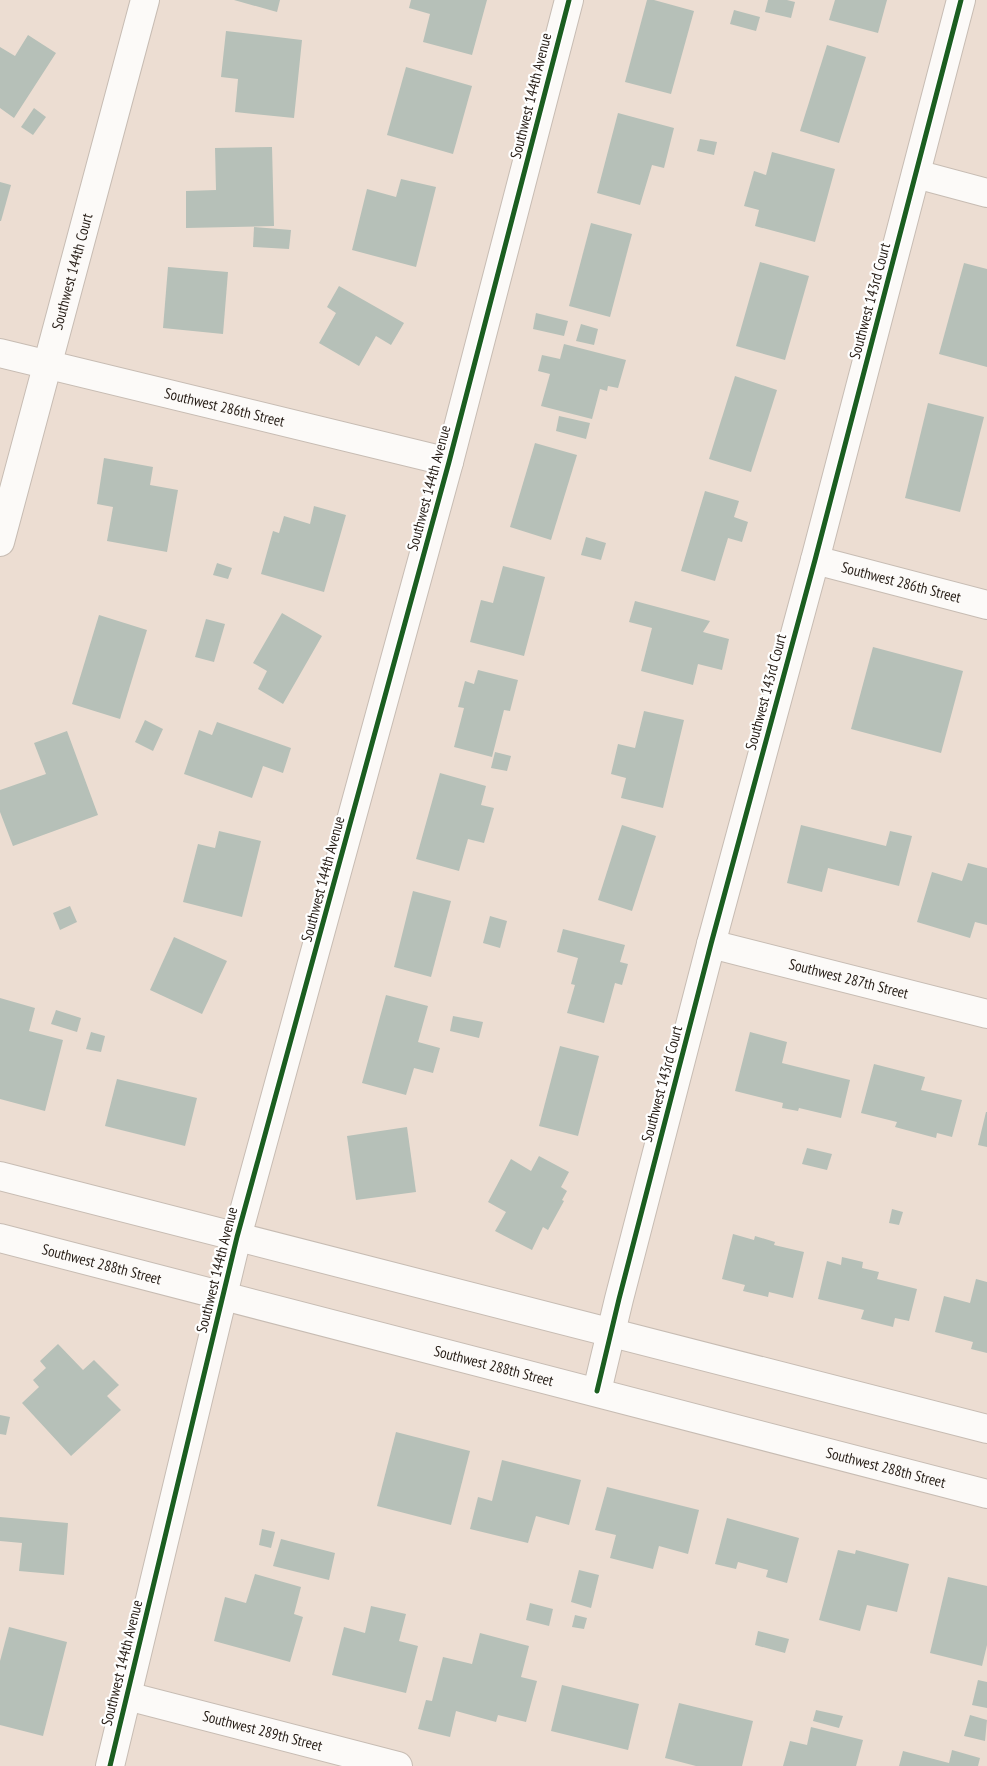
<svg xmlns="http://www.w3.org/2000/svg" width="987" height="1766" font-family="'PT Sans Narrow',sans-serif">
  <rect width="100%" height="100%" fill="#ecddd2"/>
  <g fill="#b6c0b8">
    <path d="M 234,0 L 280,0 L 277,12 Z"/>
    <path d="M 411,0 L 487,0 L 472,55 L 423,42 L 430,14 L 409,8 Z"/>
    <path d="M 647,0 L 654,0 L 694,11 L 671,94 L 625,82 Z"/>
    <path d="M 768,0 L 787,0 L 795,2 L 791,18 L 765,12 Z"/>
    <path d="M 835,0 L 887,0 L 878,33 L 829,20 Z"/>
    <path d="M 734,10 L 760,17 L 756,31 L 730,24 Z"/>
    <path d="M 226,31 L 302,40 L 294,118 L 235,112 L 238,79 L 221,77 Z"/>
    <path d="M 28,35 L 56,53 L 14,118 L 0,108 L 0,47 L 15,56 Z"/>
    <path d="M 827,45 L 866,57 L 839,143 L 800,131 Z"/>
    <path d="M 406,67 L 472,86 L 453,154 L 387,135 Z"/>
    <path d="M 34,108 L 46,117 L 33,135 L 21,127 Z"/>
    <path d="M 618,113 L 674,128 L 664,168 L 652,165 L 640,205 L 597,193 Z"/>
    <path d="M 700,139 L 717,142 L 714,155 L 697,151 Z"/>
    <path d="M 272,147 L 274,226 L 186,228 L 186,191 L 216,190 L 215,148 Z"/>
    <path d="M 772,152 L 835,169 L 815,242 L 755,226 L 759,210 L 744,206 L 754,171 L 766,175 Z"/>
    <path d="M 401,179 L 436,187 L 416,267 L 352,250 L 367,189 L 396,197 Z"/>
    <path d="M 0,182 L 11,185 L 1,221 L 0,221 Z"/>
    <path d="M 591,223 L 632,234 L 610,317 L 569,306 Z"/>
    <path d="M 254,227 L 291,230 L 289,249 L 253,247 Z"/>
    <path d="M 760,262 L 809,276 L 785,360 L 736,346 Z"/>
    <path d="M 964,263 L 987,269 L 987,367 L 939,354 Z"/>
    <path d="M 168,267 L 228,272 L 223,334 L 163,328 Z"/>
    <path d="M 339,286 L 404,323 L 391,345 L 376,336 L 359,366 L 319,343 L 336,313 L 327,307 Z"/>
    <path d="M 536,313 L 568,321 L 564,336 L 533,329 Z"/>
    <path d="M 581,324 L 598,329 L 594,345 L 576,341 Z"/>
    <path d="M 564,344 L 626,360 L 618,388 L 608,386 L 607,391 L 600,389 L 592,419 L 541,406 L 550,374 L 538,371 L 542,355 L 560,359 Z"/>
    <path d="M 735,376 L 777,390 L 751,472 L 709,459 Z"/>
    <path d="M 928,403 L 984,417 L 960,512 L 905,498 Z"/>
    <path d="M 559,416 L 590,423 L 586,439 L 556,431 Z"/>
    <path d="M 535,443 L 577,455 L 551,540 L 510,527 Z"/>
    <path d="M 104,458 L 153,467 L 150,485 L 178,490 L 167,552 L 107,541 L 113,507 L 97,504 Z"/>
    <path d="M 705,491 L 739,501 L 734,517 L 748,522 L 742,542 L 728,538 L 715,581 L 681,571 Z"/>
    <path d="M 314,506 L 346,515 L 324,592 L 261,574 L 273,531 L 279,533 L 284,516 L 310,524 Z"/>
    <path d="M 586,537 L 606,543 L 601,560 L 581,555 Z"/>
    <path d="M 217,563 L 232,568 L 228,579 L 213,575 Z"/>
    <path d="M 503,566 L 545,577 L 524,656 L 470,642 L 481,600 L 493,603 Z"/>
    <path d="M 635,601 L 710,621 L 703,632 L 729,639 L 722,670 L 698,664 L 693,685 L 641,671 L 652,628 L 629,622 Z"/>
    <path d="M 282,613 L 322,636 L 283,704 L 258,689 L 267,671 L 253,663 Z"/>
    <path d="M 99,615 L 147,630 L 120,719 L 72,704 Z"/>
    <path d="M 206,619 L 225,624 L 214,662 L 195,657 Z"/>
    <path d="M 873,647 L 963,671 L 941,753 L 851,729 Z"/>
    <path d="M 478,670 L 518,680 L 510,711 L 504,710 L 492,757 L 454,747 L 464,708 L 458,707 L 465,681 L 474,684 Z"/>
    <path d="M 644,711 L 684,720 L 663,808 L 621,798 L 626,778 L 611,774 L 618,744 L 635,748 Z"/>
    <path d="M 145,720 L 163,729 L 153,751 L 135,742 Z"/>
    <path d="M 217,722 L 291,748 L 283,773 L 263,766 L 252,798 L 184,774 L 199,730 L 212,735 Z"/>
    <path d="M 67,731 L 98,815 L 13,846 L 0,812 L 0,790 L 46,774 L 34,743 Z"/>
    <path d="M 495,752 L 511,756 L 507,771 L 491,768 Z"/>
    <path d="M 440,773 L 486,786 L 481,805 L 494,808 L 484,843 L 468,839 L 459,871 L 416,859 Z"/>
    <path d="M 622,825 L 656,836 L 632,911 L 598,900 Z"/>
    <path d="M 801,825 L 886,846 L 890,831 L 912,836 L 899,886 L 828,868 L 822,892 L 787,883 Z"/>
    <path d="M 219,831 L 261,841 L 242,917 L 183,902 L 198,844 L 215,848 Z"/>
    <path d="M 968,863 L 987,868 L 987,925 L 975,922 L 970,938 L 917,922 L 932,872 L 962,881 Z"/>
    <path d="M 413,891 L 451,901 L 431,977 L 394,967 Z"/>
    <path d="M 70,906 L 77,922 L 60,930 L 53,913 Z"/>
    <path d="M 490,916 L 507,921 L 500,948 L 483,943 Z"/>
    <path d="M 563,929 L 625,945 L 620,962 L 628,964 L 622,985 L 615,983 L 604,1023 L 567,1013 L 575,985 L 571,984 L 578,958 L 557,952 Z"/>
    <path d="M 174,937 L 227,961 L 202,1014 L 150,990 Z"/>
    <path d="M 386,995 L 428,1006 L 418,1042 L 440,1048 L 433,1073 L 414,1068 L 406,1095 L 362,1083 Z"/>
    <path d="M 0,998 L 35,1008 L 29,1031 L 63,1040 L 45,1111 L 0,1099 Z"/>
    <path d="M 56,1010 L 81,1018 L 77,1032 L 51,1024 Z"/>
    <path d="M 453,1016 L 483,1022 L 479,1038 L 450,1031 Z"/>
    <path d="M 91,1032 L 105,1036 L 101,1052 L 86,1049 Z"/>
    <path d="M 750,1032 L 787,1042 L 782,1063 L 850,1080 L 841,1118 L 799,1108 L 798,1111 L 782,1108 L 783,1103 L 735,1091 Z"/>
    <path d="M 560,1046 L 599,1056 L 578,1136 L 539,1126 Z"/>
    <path d="M 874,1064 L 925,1077 L 921,1090 L 962,1100 L 952,1137 L 937,1133 L 936,1138 L 895,1127 L 897,1122 L 861,1113 Z"/>
    <path d="M 117,1079 L 197,1098 L 185,1146 L 105,1126 Z"/>
    <path d="M 986,1112 L 987,1112 L 987,1147 L 978,1145 Z"/>
    <path d="M 407,1127 L 416,1192 L 356,1200 L 347,1136 Z"/>
    <path d="M 807,1148 L 832,1154 L 827,1170 L 802,1164 Z"/>
    <path d="M 539,1156 L 569,1172 L 561,1187 L 567,1191 L 562,1200 L 564,1201 L 548,1230 L 543,1227 L 532,1250 L 495,1231 L 506,1212 L 488,1202 L 511,1159 L 531,1171 Z"/>
    <path d="M 892,1209 L 903,1212 L 899,1225 L 889,1223 Z"/>
    <path d="M 733,1234 L 754,1240 L 755,1236 L 775,1242 L 774,1245 L 804,1252 L 793,1298 L 769,1292 L 768,1297 L 743,1291 L 745,1285 L 722,1279 Z"/>
    <path d="M 842,1257 L 863,1262 L 862,1268 L 879,1272 L 877,1279 L 917,1289 L 909,1321 L 895,1318 L 893,1327 L 861,1319 L 864,1310 L 818,1299 L 827,1261 L 841,1265 Z"/>
    <path d="M 976,1279 L 987,1282 L 987,1353 L 971,1349 L 973,1342 L 935,1332 L 944,1296 L 970,1303 Z"/>
    <path d="M 58,1344 L 83,1370 L 94,1360 L 119,1385 L 107,1396 L 121,1410 L 71,1456 L 22,1403 L 39,1387 L 33,1380 L 46,1368 L 40,1361 Z"/>
    <path d="M 0,1415 L 10,1417 L 6,1435 L 0,1434 Z"/>
    <path d="M 396,1432 L 470,1451 L 451,1525 L 377,1506 Z"/>
    <path d="M 502,1460 L 581,1480 L 569,1525 L 536,1516 L 528,1543 L 470,1529 L 478,1497 L 492,1501 Z"/>
    <path d="M 607,1487 L 699,1510 L 688,1554 L 659,1546 L 653,1569 L 610,1558 L 616,1535 L 595,1530 Z"/>
    <path d="M 0,1517 L 68,1523 L 64,1575 L 19,1571 L 22,1543 L 0,1541 Z"/>
    <path d="M 727,1518 L 799,1538 L 787,1583 L 766,1577 L 768,1570 L 738,1562 L 736,1569 L 715,1564 Z"/>
    <path d="M 262,1529 L 275,1532 L 271,1548 L 259,1545 Z"/>
    <path d="M 281,1539 L 335,1553 L 329,1580 L 273,1566 Z"/>
    <path d="M 838,1550 L 855,1554 L 856,1550 L 909,1564 L 897,1612 L 867,1605 L 860,1631 L 819,1620 Z"/>
    <path d="M 579,1570 L 599,1575 L 591,1608 L 571,1602 Z"/>
    <path d="M 255,1574 L 301,1587 L 294,1614 L 303,1617 L 290,1662 L 214,1641 L 225,1597 L 246,1603 Z"/>
    <path d="M 948,1577 L 987,1586 L 987,1645 L 982,1666 L 930,1653 Z"/>
    <path d="M 530,1603 L 553,1609 L 549,1626 L 526,1620 Z"/>
    <path d="M 371,1606 L 406,1614 L 399,1641 L 418,1646 L 406,1693 L 332,1675 L 344,1627 L 365,1633 Z"/>
    <path d="M 575,1615 L 587,1618 L 584,1629 L 572,1627 Z"/>
    <path d="M 9,1627 L 67,1642 L 43,1736 L 0,1725 L 0,1661 Z"/>
    <path d="M 758,1631 L 789,1639 L 785,1653 L 755,1645 Z"/>
    <path d="M 480,1633 L 529,1646 L 521,1677 L 537,1681 L 526,1722 L 498,1715 L 496,1722 L 456,1711 L 450,1737 L 418,1729 L 426,1700 L 432,1701 L 443,1657 L 472,1664 Z"/>
    <path d="M 978,1680 L 987,1682 L 987,1708 L 972,1705 Z"/>
    <path d="M 562,1685 L 639,1704 L 628,1750 L 551,1731 Z"/>
    <path d="M 679,1703 L 753,1721 L 742,1766 L 696,1766 L 665,1758 Z"/>
    <path d="M 816,1710 L 843,1716 L 839,1728 L 813,1721 Z"/>
    <path d="M 970,1715 L 987,1720 L 985,1741 L 964,1736 Z"/>
    <path d="M 811,1727 L 863,1740 L 856,1766 L 783,1766 L 790,1741 L 807,1745 Z"/>
    <path d="M 952,1750 L 980,1758 L 978,1766 L 899,1766 L 903,1751 L 949,1763 Z"/>
  </g>
  <g fill="none" stroke-linecap="round" stroke-linejoin="round">
    <g stroke="#c7bcb3" stroke-width="30">
      <g id="street">
        <path d="M 916,174 L 987,193"/>
        <path id="s1" d="M 0,353 L 449,462"/>
        <path id="s2" d="M 0,542 L 145,0"/>
        <path id="s3" d="M 815,560 L 987,605"/>
        <path id="s4" d="M 711,944 L 987,1014"/>
        <path d="M 597,1391 L 619,1299 L 711,944 L 815,560 L 961,0"/>
        <path id="s5" d="M 127,1696 L 398,1766"/>
      </g>
    </g>
    <g stroke="#c7bcb3" stroke-width="30">
      <g id="secondary">
        <path d="M 0,1176 L 987,1429"/>
        <path id="s6" d="M 0,1238 L 987,1494"/>
        <path d="M 110,1766 L 237,1237 L 449,462 L 569,0"/>
      </g>
    </g>
    <use href="#street" stroke="#fcfaf8" stroke-width="28"/>
    <use href="#secondary" stroke="#fcfaf8" stroke-width="28"/>
    <g stroke="#fff" stroke-width="8">
      <g id="cycleway">
        <path d="M 597,1391 L 619,1299 L 711,944 L 815,560 L 961,0"/>
        <path d="M 110,1766 L 237,1237 L 449,462 L 569,0"/>
      </g>
    </g>
    <use href="#cycleway" stroke="#1b5e20" stroke-width="5"/>
  </g>
  <g text-anchor="middle" stroke-width="4.5" stroke-linejoin="round" paint-order="stroke">
    <g font-size="15" fill="#261d16" stroke="#fff">
      <text transform="translate(531 96) rotate(-76)" y="5">Southwest 144th Avenue</text>
      <text dy="5" stroke="none"><textPath href="#s2" startOffset="280">Southwest 144th Court</textPath></text>
      <text transform="translate(870 301) rotate(-75)" y="5">Southwest 143rd Court</text>
      <text dy="5" stroke="none"><textPath href="#s1" startOffset="231">Southwest 286th Street</textPath></text>
      <text transform="translate(429 488) rotate(-75)" y="5">Southwest 144th Avenue</text>
      <text dy="5" stroke="none"><textPath href="#s3" startOffset="89">Southwest 286th Street</textPath></text>
      <text transform="translate(766 692) rotate(-75)" y="5">Southwest 143rd Court</text>
      <text transform="translate(323 879) rotate(-75)" y="5">Southwest 144th Avenue</text>
      <text dy="5" stroke="none"><textPath href="#s4" startOffset="142">Southwest 287th Street</textPath></text>
      <text transform="translate(662 1084) rotate(-75)" y="5">Southwest 143rd Court</text>
      <text dy="5" stroke="none"><textPath href="#s6" startOffset="105">Southwest 288th Street</textPath></text>
      <text transform="translate(217 1270) rotate(-76)" y="5">Southwest 144th Avenue</text>
      <text dy="5" stroke="none"><textPath href="#s6" startOffset="510">Southwest 288th Street</textPath></text>
      <text dy="5" stroke="none"><textPath href="#s6" startOffset="915">Southwest 288th Street</textPath></text>
      <text transform="translate(122 1663) rotate(-76)" y="5">Southwest 144th Avenue</text>
      <text dy="5" stroke="none"><textPath href="#s5" startOffset="140">Southwest 289th Street</textPath></text>
    </g>
  </g>
</svg>
